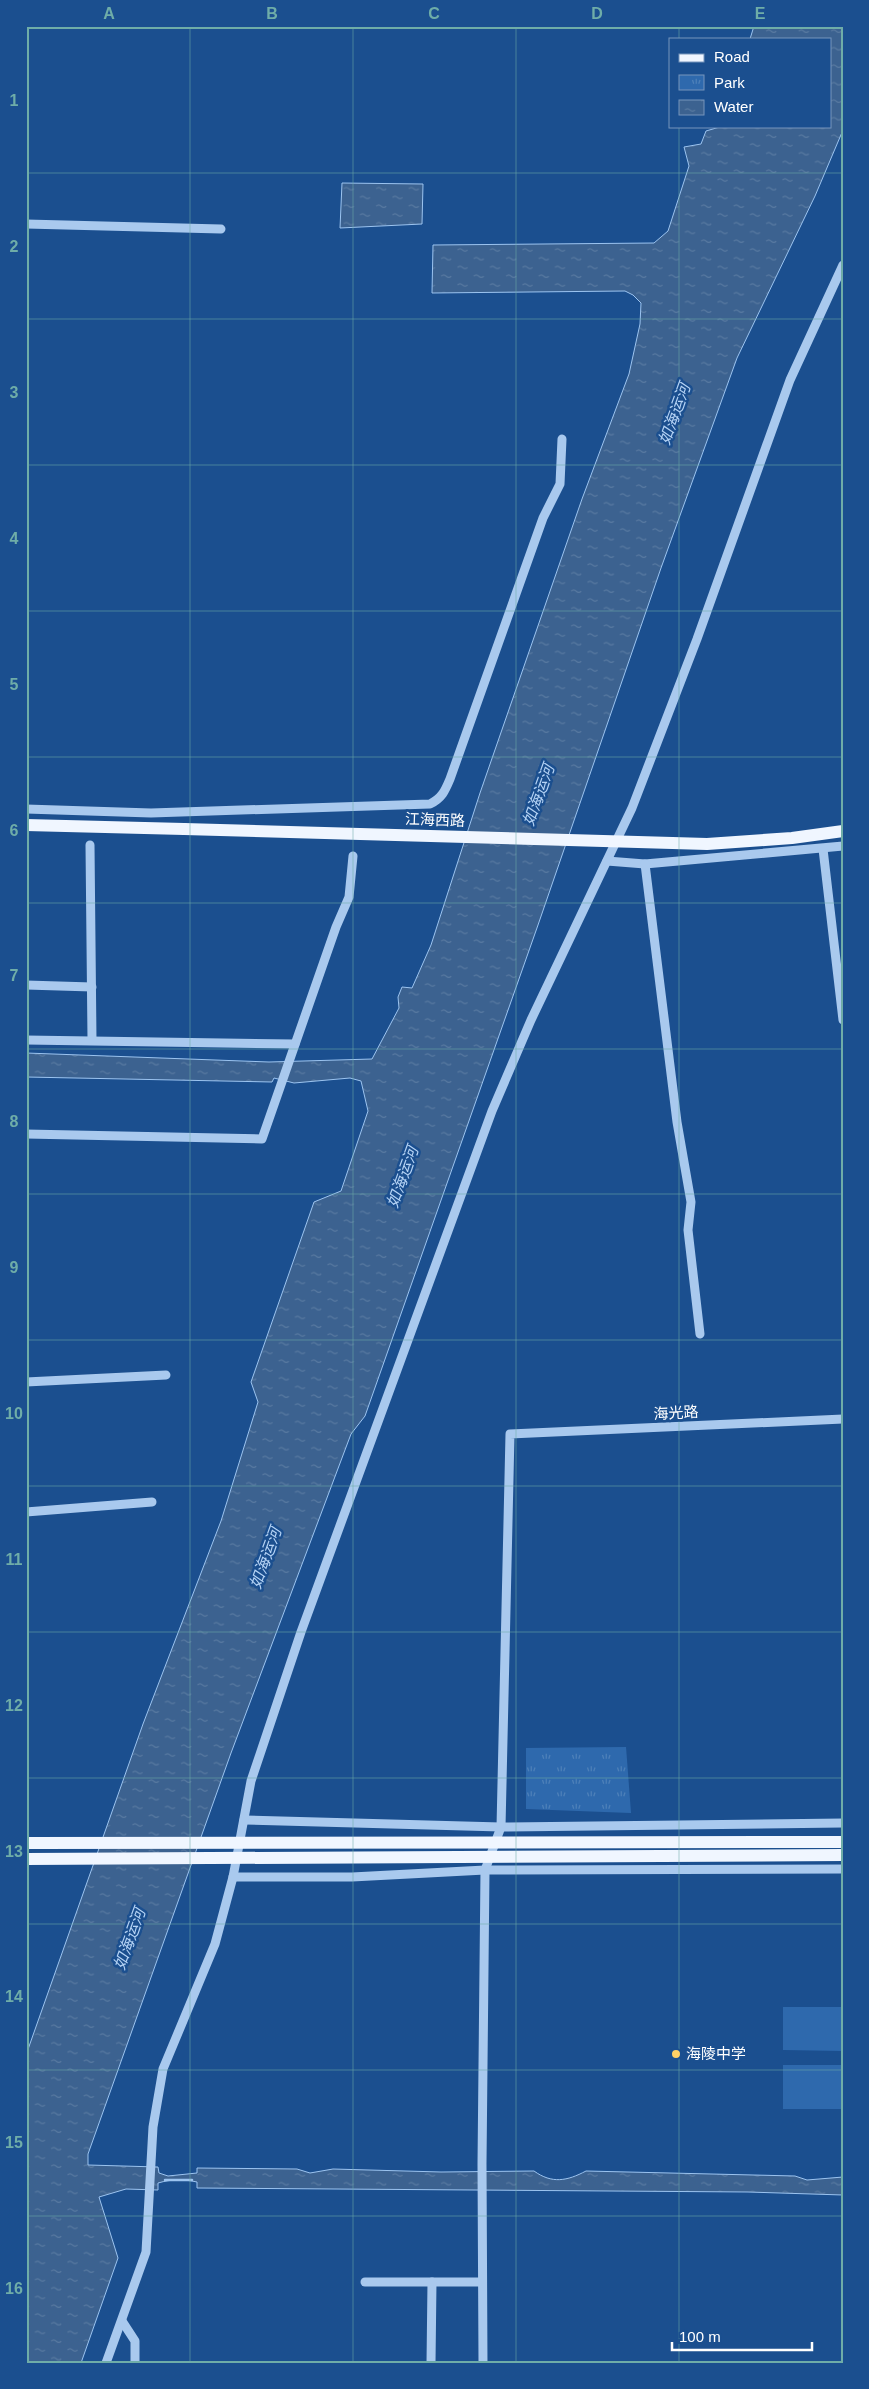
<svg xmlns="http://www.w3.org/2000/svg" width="869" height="2389" font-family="Arial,'Noto Sans SC',sans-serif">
  <defs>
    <pattern id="park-tufts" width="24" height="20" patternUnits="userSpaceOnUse" patternTransform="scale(1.25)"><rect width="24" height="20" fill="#2e69ad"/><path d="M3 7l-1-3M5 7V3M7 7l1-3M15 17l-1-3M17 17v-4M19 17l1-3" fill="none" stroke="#4d80b9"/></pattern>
    <pattern id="water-ripples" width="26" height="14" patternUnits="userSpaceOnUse" patternTransform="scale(1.25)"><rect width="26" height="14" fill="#3c6290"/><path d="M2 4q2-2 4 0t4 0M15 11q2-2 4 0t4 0" fill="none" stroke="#597aa1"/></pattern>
  </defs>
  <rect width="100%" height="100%" fill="#1b4f8f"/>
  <g fill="#2e69ad">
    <path d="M 783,2007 L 843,2007 L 843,2051 L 783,2050 Z"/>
    <rect x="783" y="2065" width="60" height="44"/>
  </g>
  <path fill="url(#park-tufts)" d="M 626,1747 L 631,1813 L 526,1809 L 526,1748 Z"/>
  <g fill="url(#water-ripples)" stroke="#9cc4f0">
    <path d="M 754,26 L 843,26 L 843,130 L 815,196 L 737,358 L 661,568 L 538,925 L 365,1416 L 351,1434 L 231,1753 L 88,2154 L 88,2165 L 158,2167 L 159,2173 L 168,2176 L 197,2173 L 197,2168 L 297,2169 L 310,2173 L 333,2169 L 441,2172 L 534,2171 C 552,2184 567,2181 586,2171 L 795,2176 L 807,2180 L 843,2177 L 843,2195 L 748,2192 L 197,2188 L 197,2182 C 183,2179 172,2179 158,2183 L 158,2190 L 126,2189 L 99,2197 L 118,2258 L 81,2363 L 26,2363 L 26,2055 L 143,1724 L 221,1521 L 258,1402 L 251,1382 L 314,1202 L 341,1191 L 368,1111 L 361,1081 L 350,1078 L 294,1083 L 274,1078 L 272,1082 L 26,1077 L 26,1053 L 269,1062 L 372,1059 L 399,1008 L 398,997 L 402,987 L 412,988 L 431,945 L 480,793 L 582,499 L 629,374 L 640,324 L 641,303 L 633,295 L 625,291 L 432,293 L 433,245 L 654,243 L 668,231 L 689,166 L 684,147 L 701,144 L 706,131 L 723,126 L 830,126 L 830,39 L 750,39 Z"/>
    <path d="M 342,183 L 423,184 L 422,224 L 340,228 Z"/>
  </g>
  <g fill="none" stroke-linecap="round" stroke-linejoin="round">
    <path stroke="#9cc4f0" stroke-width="2.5" d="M 165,2180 L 192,2180"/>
    <g stroke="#a9c9ee" stroke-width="9">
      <path d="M 26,224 L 221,229"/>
      <path d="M 26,809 L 151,813 L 430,804 C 442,798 445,791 450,779 L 543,518 L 560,484 L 562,439"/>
      <path d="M 90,845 L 92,1040"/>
      <path d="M 823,849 L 843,1020"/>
      <path d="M 607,861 L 645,864 L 843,846"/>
      <path d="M 645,864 L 677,1122 L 691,1202 L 688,1230 L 700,1334"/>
      <path d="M 26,985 L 92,987"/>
      <path d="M 26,1040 L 295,1044"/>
      <path d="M 26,1134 L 262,1139 L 336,927 L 349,897 L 353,856"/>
      <path d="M 26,1382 L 166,1375"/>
      <path d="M 26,1512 L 152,1502"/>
      <path d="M 244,1820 L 501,1827 L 843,1823"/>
      <path d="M 233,1877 L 352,1877 L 485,1870 L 843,1869"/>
      <path d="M 365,2282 L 482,2282"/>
      <path d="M 122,2321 L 135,2341 L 135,2363"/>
      <path d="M 106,2363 L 146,2252 L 153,2127 L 163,2069 L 215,1944 L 233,1877 L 251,1781 L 301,1632 L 492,1111 L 531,1020 L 632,808 L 697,639 L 790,380 L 843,265"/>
      <path d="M 431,2363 L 432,2282"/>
      <path d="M 483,2363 L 482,2164 L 485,1870 L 501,1827 L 510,1434 L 843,1419"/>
    </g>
    <path stroke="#f0f6ff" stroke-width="12" d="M 26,825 L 184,829"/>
    <g stroke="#f0f6ff" stroke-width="12">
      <path d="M 184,829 L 707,844 L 792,838 L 843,831"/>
      <path d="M 26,1843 L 843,1842"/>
      <path d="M 26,1859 L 843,1855"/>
    </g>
  </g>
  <path fill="none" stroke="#6fada8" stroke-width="1" stroke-opacity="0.55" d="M 190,26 L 190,2363M 353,26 L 353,2363M 516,26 L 516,2363M 679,26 L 679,39M 679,126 L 679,2363M 26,173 L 843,173M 26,319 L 843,319M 26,465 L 843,465M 26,611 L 843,611M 26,757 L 843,757M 26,903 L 843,903M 26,1049 L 843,1049M 26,1194 L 843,1194M 26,1340 L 843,1340M 26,1486 L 843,1486M 26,1632 L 843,1632M 26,1778 L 843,1778M 26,1924 L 843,1924M 26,2070 L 843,2070M 26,2216 L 843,2216"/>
  <circle fill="#ffd166" stroke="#1b4f8f" stroke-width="2" cx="676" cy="2054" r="5"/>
  <g text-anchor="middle" stroke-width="5" stroke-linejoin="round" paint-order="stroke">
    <g font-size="15" fill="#fff" stroke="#1b4f8f">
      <text transform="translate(435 820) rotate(2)" y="5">江海西路</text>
      <text transform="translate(676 1413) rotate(-3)" y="5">海光路</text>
    </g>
    <g font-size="15" fill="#fff" stroke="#1b4f8f" text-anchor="start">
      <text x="686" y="2059">海陵中学</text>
    </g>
    <g font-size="16" font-style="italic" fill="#b5d3f5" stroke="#1b4f8f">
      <text transform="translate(674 414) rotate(-70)" y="6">如海运河</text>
      <text transform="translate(538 795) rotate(-70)" y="6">如海运河</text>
      <text transform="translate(402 1177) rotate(-70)" y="6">如海运河</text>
      <text transform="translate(265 1558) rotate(-70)" y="6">如海运河</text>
      <text transform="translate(129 1939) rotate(-70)" y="6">如海运河</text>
    </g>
  </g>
  <rect width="869" height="2389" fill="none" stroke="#1b4f8f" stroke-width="55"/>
  <rect x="669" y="38" width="162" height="90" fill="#1b4f8f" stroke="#7695bc"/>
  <rect x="679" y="54" width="25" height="8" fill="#f0f6ff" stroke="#7695bc"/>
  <text x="714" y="62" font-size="15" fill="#ffffff">Road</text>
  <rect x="679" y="75" width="25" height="15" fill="url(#park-tufts)" stroke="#7695bc"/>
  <text x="714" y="88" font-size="15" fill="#ffffff">Park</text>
  <rect x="679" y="100" width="25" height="15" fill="url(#water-ripples)" stroke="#7695bc"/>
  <text x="714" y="112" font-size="15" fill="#ffffff">Water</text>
  <path d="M672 2342v8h140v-8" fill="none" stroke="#ffffff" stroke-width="2.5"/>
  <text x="679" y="2342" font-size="15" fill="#ffffff" stroke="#1b4f8f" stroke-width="4" paint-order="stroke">100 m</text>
  <rect x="28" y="28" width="814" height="2334" fill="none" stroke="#6fada8" stroke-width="2"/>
  <g font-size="16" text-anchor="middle" font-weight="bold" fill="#6fada8">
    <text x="109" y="19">A</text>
    <text x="272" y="19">B</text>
    <text x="434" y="19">C</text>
    <text x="597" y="19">D</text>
    <text x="760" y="19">E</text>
    <text x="14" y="106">1</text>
    <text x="14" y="252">2</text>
    <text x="14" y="398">3</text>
    <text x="14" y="544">4</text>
    <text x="14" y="690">5</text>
    <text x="14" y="836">6</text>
    <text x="14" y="981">7</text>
    <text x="14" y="1127">8</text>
    <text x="14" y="1273">9</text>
    <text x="14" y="1419">10</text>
    <text x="14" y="1565">11</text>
    <text x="14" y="1711">12</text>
    <text x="14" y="1857">13</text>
    <text x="14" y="2002">14</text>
    <text x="14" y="2148">15</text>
    <text x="14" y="2294">16</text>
  </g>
</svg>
